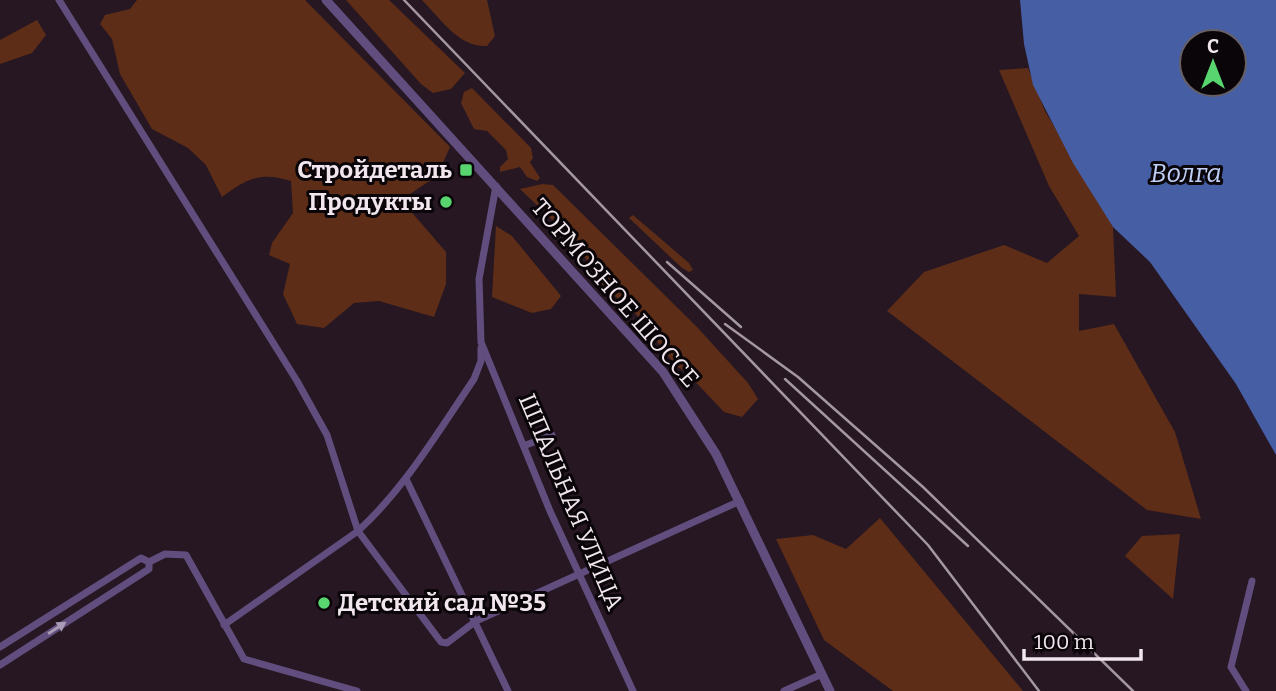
<svg xmlns="http://www.w3.org/2000/svg" width="1276" height="691" font-family="Bitter,serif">
  <rect width="100%" height="100%" fill="#261722"/>
  <g fill="#5d2d17">
    <path d="M 137,0 L 305,0 L 450,147 L 437,176 L 401,200 L 446,252 L 446,284 L 434,317 L 379,301 L 354,303 L 324,328 L 297,324 L 283,294 L 290,264 L 269,255 L 272,243 L 293,213 L 291,181 C 260,171 246,179 222,197 L 206,165 L 188,148 L 152,129 L 120,74 L 112,39 L 100,24 L 105,15 L 130,9 Z"/>
    <path d="M 346,0 L 389,0 L 465,73 L 451,89 L 433,93 L 421,84 Z"/>
    <path d="M 422,0 L 487,0 L 495,36 L 487,46 C 459,48 440,18 422,0 Z"/>
    <path d="M 37,20 L 46,35 L 32,53 L 0,64 L 0,40 Z"/>
    <path d="M 1028,68 L 1045,111 L 1113,227 L 1116,297 L 1079,294 L 1079,331 L 1114,324 L 1175,432 L 1201,519 L 1147,510 L 887,311 L 924,272 L 1004,245 L 1047,263 L 1079,236 L 1049,186 L 999,70 Z"/>
    <path d="M 472,88 L 531,148 L 533,158 L 530,162 L 540,178 L 537,181 L 527,177 L 520,167 L 500,172 L 500,167 L 508,159 L 506,150 L 487,131 L 474,129 L 461,103 L 464,92 Z"/>
    <path d="M 542,184 L 553,185 L 697,327 L 748,383 L 758,399 L 742,417 L 724,412 L 687,373 L 676,366 L 631,308 L 605,289 L 575,242 L 520,189 Z"/>
    <path d="M 633,215 L 689,263 L 693,270 L 689,272 L 682,268 L 629,218 Z"/>
    <path d="M 496,226 L 512,236 L 561,296 L 551,309 L 532,313 L 492,297 Z"/>
    <path d="M 880,518 L 1023,691 L 893,691 L 824,640 L 776,539 L 813,535 L 846,549 Z"/>
    <path d="M 1180,534 L 1173,599 L 1125,556 L 1142,536 Z"/>
  </g>
  <path fill="#465ea4" fill-rule="evenodd" d="M 1020,0 L 1276,0 L 1276,455 L 1236,384 L 1150,262 L 1113,227 L 1073,163 L 1033,85 L 1024,44 ZM 1192,42 L 1234,42 L 1234,84 L 1192,84 Z"/>
  <g fill="none" stroke-linecap="round" stroke-linejoin="round">
    <g stroke="#614e7e" stroke-width="7">
      <path d="M 59,0 L 297,381 L 327,435 L 358,531 L 441,642 L 447,643 L 476,621 L 740,501"/>
      <path d="M 496,186 L 479,279 L 481,342 L 550,511 L 633,691"/>
      <path d="M 526,445 L 552,435"/>
      <path d="M 406,479 L 508,691"/>
      <path d="M 149,562 L 165,554 L 186,555 L 244,659 L 357,691"/>
      <path d="M 224,625 L 358,531 C 405,488 438,432 474,379 L 481,361 L 481,348"/>
      <path d="M 0,647 L 141,558 L 149,562 L 149,569 L 0,665"/>
      <path d="M 784,691 L 822,674"/>
      <path d="M 1246,691 L 1231,667 L 1252,581"/>
    </g>
    <path stroke="#614e7e" stroke-width="9" d="M 326,0 L 663,372 L 716,454 L 830,691"/>
    <g stroke="#a498a0" stroke-width="2.5">
      <path d="M 404,0 L 928,545 L 1039,691"/>
      <path d="M 667,262 L 741,327"/>
      <path d="M 725,324 L 798,377 L 923,487 L 1133,691"/>
      <path d="M 785,379 L 968,546"/>
    </g>
  </g>
  <defs><path id="oneway-solid" d="M-6-.8H1V-3.2L6.5 0L1 3.2V.8H-6Z" transform="scale(1.75)"/></defs>
  <use fill="#a99ab6" href="#oneway-solid" transform="translate(57 628) rotate(-33)"/>
  <g fill="#59d56f" stroke="#0a0509" stroke-width="2.5">
    <rect x="459" y="163" width="14" height="14" rx="3.5"/>
    <circle cx="446" cy="202" r="7"/>
    <circle cx="324" cy="603" r="7"/>
  </g>
  <g text-anchor="middle" stroke-width="6" stroke-linejoin="round" paint-order="stroke">
    <g font-size="24" font-weight="bold" fill="#f1e6ed" stroke="#0a0509" text-anchor="end">
      <text x="452" y="178">Стройдеталь</text>
      <text x="432" y="210">Продукты</text>
      <text x="338" y="611" text-anchor="start">Детский сад №35</text>
    </g>
    <g font-size="24" fill="#f1e6ed" stroke="#0a0509">
      <text transform="translate(615 293) rotate(49)" y="8">ТОРМОЗНОЕ ШОССЕ</text>
      <text transform="translate(571 502) rotate(67)" y="8">ШПАЛЬНАЯ УЛИЦА</text>
    </g>
    <g font-size="26" font-style="italic" fill="#bfcff6" stroke="#0a0509">
      <text x="1186" y="182">Волга</text>
    </g>
  </g>
  <g transform="translate(1213 63)"><circle r="33" fill="#0a0509" stroke="#665f64" stroke-width="2"/>
  <path d="M0-5L12 26L0 18L-12 26Z" fill="#59d56f"/>
  <text y="-10" font-size="19" font-weight="bold" text-anchor="middle" fill="#f1e6ed">С</text>
  </g>
  <path d="M1024 649v10h117v-10" fill="none" stroke="#f1e6ed" stroke-width="3.5"/>
  <text x="1034" y="649" font-size="21" fill="#f1e6ed" stroke="#0a0509" stroke-width="5" paint-order="stroke">100 m</text>
</svg>
